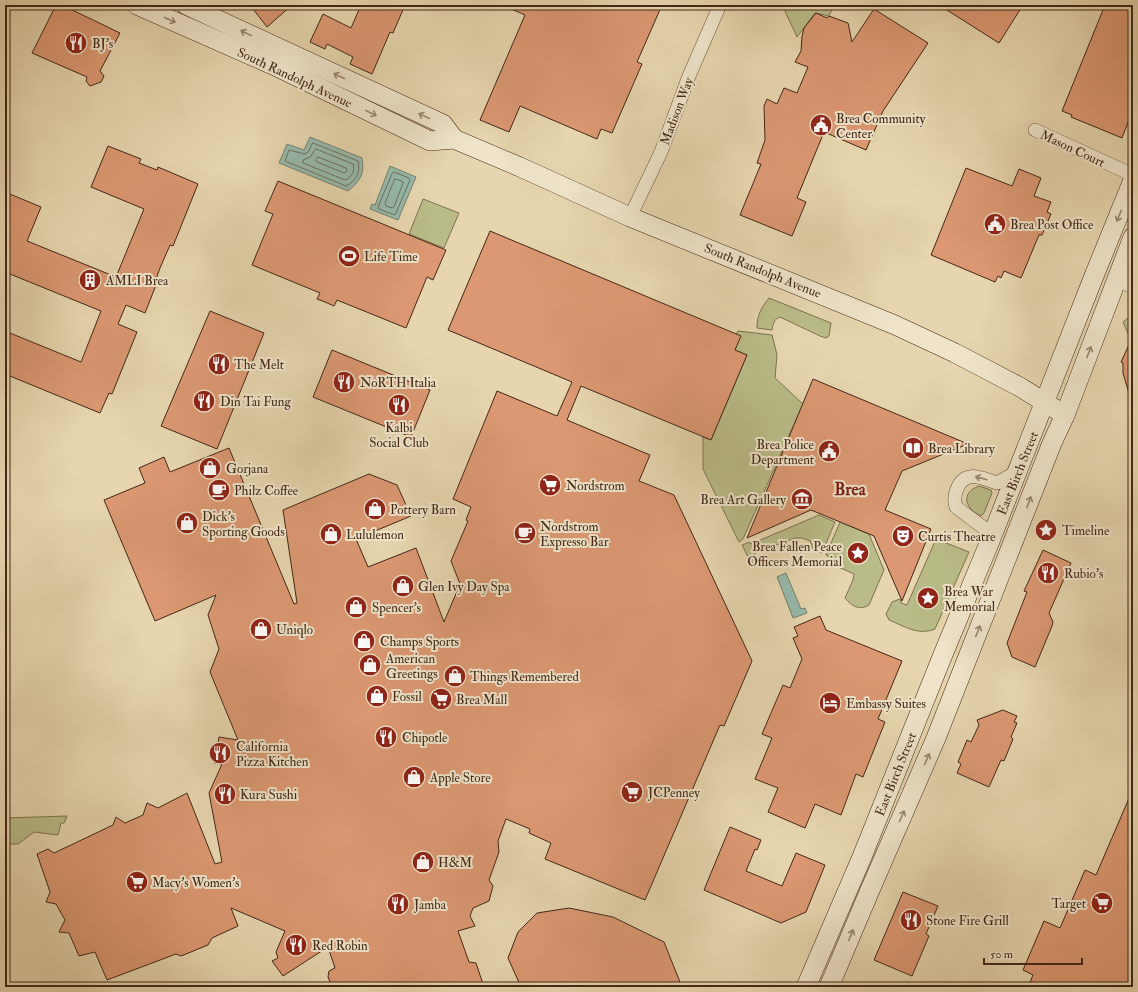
<svg xmlns="http://www.w3.org/2000/svg" width="1138" height="992" font-family="'IM FELL Double Pica',serif">
  <rect width="100%" height="100%" fill="#e6d5ae"/>
  <filter id="stains"><feTurbulence type="fractalNoise" baseFrequency=".005" numOctaves="4"/><feColorMatrix values="0 0 0 0 .2 0 0 0 0 .09 0 0 0 0 .02 0 0 0 .5 -.17"/></filter>
  <radialGradient id="worn" r=".72"><stop offset=".6" stop-color="#630" stop-opacity="0"/><stop offset="1" stop-color="#630" stop-opacity=".3"/></radialGradient>
  <g fill="#b9bc88" stroke="#7e7250">
    <path d="M 787,5 L 834,5 L 829,16 L 815,13 L 797,37 L 784,9 Z"/>
    <path d="M 423,199 L 459,213 L 444,248 L 409,234 Z"/>
    <path d="M 769,298 L 831,323 L 829,336 L 826,338 L 820,336 L 780,317 C 774,319 773,324 772,330 L 757,328 C 757,315 761,308 769,298 Z"/>
    <path d="M 1133,314 L 1133,340 L 1131,340 L 1123,322 Z"/>
    <path d="M 738,331 L 772,335 L 777,355 L 775,378 L 803,404 L 743,539 L 739,542 L 703,469 L 703,437 L 711,440 L 747,355 L 735,350 L 736,335 Z"/>
    <path d="M 979,486 L 991,490 L 992,493 L 984,513 L 981,516 C 965,509 960,493 979,486 Z"/>
    <path d="M 819,515 L 835,522 L 822,553 L 813,549 L 810,541 L 802,538 L 795,538 L 780,544 L 758,548 L 754,551 L 756,559 L 755,563 L 752,565 L 742,545 L 750,542 L 751,544 Z"/>
    <path d="M 840,522 L 869,534 L 884,570 L 869,605 C 859,611 852,606 845,598 L 853,580 L 854,574 L 832,564 L 832,560 L 830,557 L 826,555 Z"/>
    <path d="M 936,539 L 969,552 L 935,629 C 918,636 904,626 889,620 L 886,614 L 892,602 L 900,599 L 901,603 L 907,605 Z"/>
    <path d="M 67,816 L 64,823 L 61,823 L 58,835 L 34,832 L 18,844 L 5,844 L 5,818 Z"/>
  </g>
  <g fill="#96b9aa" stroke="#757f6f">
    <path d="M 310,137 L 362,158 C 365,174 360,181 348,191 L 279,163 L 287,144 L 304,150 Z"/>
    <path d="M 390,166 L 416,177 L 398,220 L 370,209 L 372,204 L 375,205 Z"/>
    <path d="M 786,573 L 801,609 L 805,608 L 807,613 L 793,618 L 777,577 Z"/>
  </g>
  <g fill="none" stroke-linecap="round" stroke-linejoin="round">
    <g stroke="#6c7060" stroke-width="1">
      <path d="M 313,143 L 358,161 C 361,171 356,182 346,186 L 285,161 L 289,150 L 305,154 L 308,152 Z"/>
      <path d="M 316,149 L 353,164 C 355,170 352,178 345,180 L 303,163 L 303,160 L 310,157 Z"/>
      <path d="M 318,157 L 346,168 L 347,171 L 344,173 L 317,162 L 316,160 Z"/>
      <path d="M 394,172 L 409,178 L 410,180 L 396,213 L 395,215 L 379,209 L 378,207 L 392,174 Z"/>
      <path d="M 395,179 L 402,181 L 403,183 L 394,207 L 392,208 L 386,206 L 385,204 Z"/>
    </g>
  </g>
  <g fill="#db9872" stroke="#432717">
    <path d="M 56,5 L 62,5 L 120,33 L 100,71 L 104,76 L 101,82 L 90,86 L 86,81 L 87,77 L 32,53 Z"/>
    <path d="M 250,5 L 292,5 L 267,27 Z"/>
    <path d="M 361,5 L 405,5 L 393,33 L 390,32 L 372,74 L 350,64 L 353,57 L 327,44 L 325,49 L 310,42 L 323,14 L 351,28 Z"/>
    <path d="M 502,5 L 662,5 L 637,62 L 642,64 L 612,133 L 601,129 L 597,139 L 520,106 L 509,132 L 480,120 L 525,15 Z"/>
    <path d="M 939,5 L 1023,5 L 999,43 Z"/>
    <path d="M 1105,5 L 1133,5 L 1133,109 L 1122,138 L 1071,117 L 1072,115 L 1062,111 Z"/>
    <path d="M 874,9 L 928,43 L 883,111 L 866,150 L 824,132 L 797,198 L 806,202 L 792,236 L 740,215 L 761,164 L 757,163 L 765,140 L 764,106 L 767,99 L 777,104 L 784,88 L 797,93 L 808,67 L 795,62 L 801,51 L 802,36 L 804,28 L 816,13 L 827,18 L 829,16 L 848,23 L 852,42 Z"/>
    <path d="M 108,146 L 141,159 L 139,163 L 157,170 L 158,167 L 198,184 L 173,246 L 170,245 L 160,268 L 156,279 L 158,280 L 145,313 L 126,305 L 118,324 L 137,332 L 112,394 L 109,393 L 100,413 L 5,374 L 5,331 L 81,362 L 101,311 L 5,272 L 5,192 L 41,207 L 27,241 L 116,277 L 144,209 L 91,187 Z"/>
    <path d="M 966,168 L 1012,186 L 1019,169 L 1041,178 L 1034,196 L 1051,202 L 1047,212 L 1051,214 L 1042,235 L 1039,235 L 1021,278 L 1004,271 L 1001,278 L 998,276 L 995,282 L 931,255 Z"/>
    <path d="M 278,181 L 446,250 L 433,280 L 427,277 L 406,328 L 337,300 L 334,306 L 325,302 L 317,299 L 320,293 L 252,265 L 273,214 L 265,211 Z"/>
    <path d="M 490,231 L 741,336 L 735,350 L 747,355 L 711,440 L 581,386 L 567,420 L 650,455 L 639,481 L 674,495 L 752,661 L 724,726 L 720,725 L 645,900 L 545,859 L 551,843 L 529,833 L 530,829 L 506,819 L 498,841 L 499,852 L 489,880 L 493,886 L 489,901 L 473,908 L 470,916 L 475,926 L 458,931 L 469,962 L 476,963 L 484,987 L 332,987 L 328,977 L 329,971 L 335,968 L 328,947 L 283,976 L 272,961 L 278,958 L 276,952 L 285,931 L 231,908 L 238,926 L 212,938 L 208,945 L 181,956 L 176,954 L 107,980 L 95,952 L 79,956 L 69,933 L 59,932 L 65,920 L 56,904 L 46,902 L 50,892 L 37,854 L 48,849 L 54,853 L 113,825 L 116,817 L 125,823 L 143,815 L 147,803 L 158,808 L 187,793 L 215,864 L 222,862 L 209,793 L 222,764 L 214,763 L 219,737 L 238,740 L 210,672 L 219,649 L 208,615 L 216,595 L 155,621 L 104,500 L 145,483 L 139,468 L 164,457 L 170,472 L 229,448 L 294,604 L 297,603 L 283,510 L 369,474 L 397,485 L 411,516 L 356,539 L 368,567 L 416,548 L 444,622 L 460,584 L 451,561 L 468,521 L 466,520 L 471,507 L 453,499 L 497,391 L 557,416 L 572,382 L 448,330 Z"/>
    <path d="M 210,311 L 264,333 L 217,449 L 161,426 Z"/>
    <path d="M 1133,336 L 1133,396 L 1130,397 L 1123,373 L 1123,363 L 1121,362 Z"/>
    <path d="M 332,350 L 430,390 L 411,437 L 313,397 Z"/>
    <path d="M 813,379 L 968,444 L 902,471 L 885,510 L 931,529 L 902,601 L 874,536 L 811,510 L 747,538 Z"/>
    <path d="M 1043,550 L 1071,563 L 1049,613 L 1053,622 L 1052,626 L 1035,667 L 1012,657 L 1007,643 L 1027,592 L 1024,591 Z"/>
    <path d="M 820,616 L 826,630 L 902,661 L 878,719 L 885,722 L 863,777 L 856,774 L 841,815 L 815,804 L 805,828 L 768,812 L 778,788 L 755,779 L 772,738 L 762,734 L 783,685 L 790,688 L 802,659 L 793,638 L 798,636 L 794,627 Z"/>
    <path d="M 1003,710 L 1017,716 L 1014,722 L 1017,723 L 1011,737 L 1013,739 L 1004,761 L 1001,760 L 989,787 L 957,773 L 961,764 L 958,762 L 967,740 L 971,742 L 979,725 L 977,720 Z"/>
    <path d="M 1133,789 L 1133,987 L 1028,987 L 1033,975 L 1023,970 L 1044,921 L 1060,928 L 1085,870 L 1096,875 Z"/>
    <path d="M 730,827 L 761,840 L 757,850 L 755,849 L 746,871 L 782,886 L 796,853 L 825,865 L 806,912 L 781,923 L 704,890 Z"/>
    <path d="M 903,892 L 938,906 L 926,934 L 929,936 L 912,976 L 874,960 Z"/>
    <path d="M 569,908 L 613,917 L 664,942 L 682,987 L 521,987 L 508,958 L 518,932 L 537,913 Z"/>
  </g>
  <g fill="none" stroke-linecap="round" stroke-linejoin="round">
    <g stroke="#6c523d" stroke-width="14">
      <g id="street">
        <path d="M 1035,130 L 1133,175"/>
        <path d="M 630,217 L 661,152 L 689,76 L 720,5"/>
        <path d="M 1116,279 L 1133,287"/>
        <path d="M 990,541 L 988,531 L 956,507 C 954,501 954,496 957,489 C 965,469 981,478 997,483 L 1017,472"/>
      </g>
    </g>
    <g stroke="#432717" stroke-width="20">
      <g id="secondary">
        <path d="M 137,5 L 273,65 L 430,141 L 454,139 L 520,167 L 630,217 L 895,325 L 955,353 L 1020,387 L 1065,415"/>
        <path d="M 186,5 L 443,124 L 454,139"/>
        <path d="M 806,987 L 862,857 L 942,657 L 990,541 L 1094,276 L 1133,180"/>
        <path d="M 829,987 L 870,890 L 936,738 L 1052,443 L 1065,415 L 1133,237"/>
      </g>
    </g>
    <use href="#street" stroke="#efe4ca" stroke-width="13"/>
    <use href="#secondary" stroke="#efe4ca" stroke-width="19"/>
  </g>
  <defs><path id="oneway-shaft" d="M-6 0H5M1.5-3L5.5 0L1.5 3" fill="none" stroke-width="1.6" stroke-linecap="round" stroke-linejoin="round"/></defs>
  <g stroke="#998670">
    <use href="#oneway-shaft" transform="translate(170 20) rotate(24)"/>
    <use href="#oneway-shaft" transform="translate(246 33) rotate(-154)"/>
    <use href="#oneway-shaft" transform="translate(339 76) rotate(-155)"/>
    <use href="#oneway-shaft" transform="translate(371 113) rotate(26)"/>
    <use href="#oneway-shaft" transform="translate(424 116) rotate(-155)"/>
    <use href="#oneway-shaft" transform="translate(1119 216) rotate(112)"/>
    <use href="#oneway-shaft" transform="translate(1089 352) rotate(-69)"/>
    <use href="#oneway-shaft" transform="translate(981 478) rotate(-164)"/>
    <use href="#oneway-shaft" transform="translate(1029 502) rotate(-69)"/>
    <use href="#oneway-shaft" transform="translate(978 631) rotate(-68)"/>
    <use href="#oneway-shaft" transform="translate(927 759) rotate(-67)"/>
    <use href="#oneway-shaft" transform="translate(902 816) rotate(-66)"/>
    <use href="#oneway-shaft" transform="translate(851 935) rotate(-68)"/>
  </g>
  <defs>
    <g id="restaurant-disc" transform="scale(1.15)"><circle r="9.5" fill="#8f2418" stroke="#efe4ca"/><path d="M-5-6h1v4h1v-4h1v4h1v-4h1v5L-1.5 .5V6h-2V.5L-5-1ZM5-6V6H3V1.5H1.5Q1.5-4 5-6Z" fill="#fff"/></g>
    <g id="civic-disc" transform="scale(1.15)"><circle r="9.5" fill="#8f2418" stroke="#efe4ca"/><path d="M-.6-6.5H3V-4.5H.6V-3L4-1V1h2V6H-6V1h2V-1L-.6-3ZM-1.2 2.5V6h2.4V2.5Z" fill="#fff"/></g>
    <g id="stadium-disc" transform="scale(1.15)"><circle r="9.5" fill="#8f2418" stroke="#efe4ca"/><path d="M0-5a6.5 5 0 1 0 0 10a6.5 5 0 1 0 0-10ZM-3.5-1.8h7v3.6h-7Z" fill="#fff"/></g>
    <g id="building-disc" transform="scale(1.15)"><circle r="9.5" fill="#8f2418" stroke="#efe4ca"/><path d="M-4-6H4V6H1V3H-1V6H-4ZM-2.5-4.3h1.7v1.8h-1.7ZM.8-4.3h1.7v1.8H.8ZM-2.5-1h1.7V.8h-1.7ZM.8-1h1.7V.8H.8Z" fill="#fff"/></g>
    <g id="library-disc" transform="scale(1.15)"><circle r="9.5" fill="#8f2418" stroke="#efe4ca"/><path d="M-6-4Q-3-5.5-.7-3.5V5Q-3 3-6 4ZM6-4Q3-5.5 .7-3.5V5Q3 3 6 4Z" fill="#fff"/></g>
    <g id="shop-disc" transform="scale(1.15)"><circle r="9.5" fill="#8f2418" stroke="#efe4ca"/><path d="M-5-2.5h2.3a2.7 3.5 0 0 1 5.4 0H5L5.5 6h-11ZM-1.5-2.5h3a1.5 2.3 0 0 0-3 0Z" fill="#fff"/></g>
    <g id="supermarket-disc" transform="scale(1.15)"><circle r="9.5" fill="#8f2418" stroke="#efe4ca"/><path d="M-6-5.5h2.5l.6 2H6L4.5 2H-2.5L-4.4-4H-6ZM-1.5 3.2a1.3 1.3 0 1 0 .1 0ZM3 3.2a1.3 1.3 0 1 0 .1 0Z" fill="#fff"/></g>
    <g id="cafe-disc" transform="scale(1.15)"><circle r="9.5" fill="#8f2418" stroke="#efe4ca"/><path d="M-5.5-4.5H6V0H3Q3 3.5 0 3.5H-2.5Q-5.5 3.5-5.5 0ZM3-3.2v2h1.7v-2ZM-6 4.5H4V6H-6Z" fill="#fff"/></g>
    <g id="museum-disc" transform="scale(1.15)"><circle r="9.5" fill="#8f2418" stroke="#efe4ca"/><path d="M0-6L6-3V-2H-6V-3ZM-5-1h2V3h-2ZM-1-1h2V3h-2ZM3-1h2V3H3ZM-6 4H6V6H-6Z" fill="#fff"/></g>
    <g id="sight-disc" transform="scale(1.15)"><circle r="9.5" fill="#8f2418" stroke="#efe4ca"/><path d="M0-6L1.8-2.2L6-1.7L2.9 1.2L3.7 5.4L0 3.3L-3.7 5.4L-2.9 1.2L-6-1.7L-1.8-2.2Z" fill="#fff"/></g>
    <g id="theatre-disc" transform="scale(1.15)"><circle r="9.5" fill="#8f2418" stroke="#efe4ca"/><path d="M-5-5.5Q0-4 5-5.5V0Q5 5 0 6Q-5 5-5 0ZM-3.3-2.5H-1v1.5H-3.3ZM1-2.5H3.3v1.5H1ZM-2.8 1Q0 5.5 2.8 1Z" fill="#fff"/></g>
    <g id="hotel-disc" transform="scale(1.15)"><circle r="9.5" fill="#8f2418" stroke="#efe4ca"/><path d="M-6-4.5h1.5V1H6V5H4.5V3h-9V5H-6ZM-4 0a1.8 1.8 0 1 1 3.6 0ZM.5 0V-2.5h3Q6-2.5 6 0Z" fill="#fff"/></g>
  </defs>
  <g fill-rule="evenodd">
    <use href="#restaurant-disc" x="76" y="43"/>
    <use href="#civic-disc" x="821" y="125"/>
    <use href="#civic-disc" x="995" y="224"/>
    <use href="#stadium-disc" x="349" y="256"/>
    <use href="#building-disc" x="90" y="280"/>
    <use href="#restaurant-disc" x="219" y="364"/>
    <use href="#restaurant-disc" x="344" y="382"/>
    <use href="#restaurant-disc" x="204" y="401"/>
    <use href="#restaurant-disc" x="399" y="405"/>
    <use href="#library-disc" x="913" y="448"/>
    <use href="#civic-disc" x="829" y="451"/>
    <use href="#shop-disc" x="210" y="468"/>
    <use href="#supermarket-disc" x="550" y="485"/>
    <use href="#cafe-disc" x="219" y="490"/>
    <use href="#museum-disc" x="802" y="499"/>
    <use href="#shop-disc" x="375" y="509"/>
    <use href="#shop-disc" x="187" y="523"/>
    <use href="#sight-disc" x="1046" y="530"/>
    <use href="#cafe-disc" x="525" y="533"/>
    <use href="#shop-disc" x="331" y="534"/>
    <use href="#theatre-disc" x="903" y="536"/>
    <use href="#sight-disc" x="858" y="553"/>
    <use href="#restaurant-disc" x="1048" y="573"/>
    <use href="#shop-disc" x="403" y="586"/>
    <use href="#sight-disc" x="928" y="598"/>
    <use href="#shop-disc" x="356" y="607"/>
    <use href="#shop-disc" x="261" y="629"/>
    <use href="#shop-disc" x="364" y="641"/>
    <use href="#shop-disc" x="370" y="665"/>
    <use href="#shop-disc" x="455" y="676"/>
    <use href="#shop-disc" x="377" y="696"/>
    <use href="#supermarket-disc" x="441" y="699"/>
    <use href="#hotel-disc" x="830" y="703"/>
    <use href="#restaurant-disc" x="386" y="737"/>
    <use href="#restaurant-disc" x="220" y="753"/>
    <use href="#shop-disc" x="414" y="777"/>
    <use href="#supermarket-disc" x="632" y="792"/>
    <use href="#restaurant-disc" x="225" y="794"/>
    <use href="#shop-disc" x="423" y="862"/>
    <use href="#supermarket-disc" x="137" y="882"/>
    <use href="#supermarket-disc" x="1102" y="903"/>
    <use href="#restaurant-disc" x="398" y="904"/>
    <use href="#restaurant-disc" x="911" y="920"/>
    <use href="#restaurant-disc" x="296" y="945"/>
  </g>
  <g text-anchor="middle" stroke-width="4" stroke-linejoin="round" paint-order="stroke">
    <g font-size="13" fill="#432717" stroke="#efe4ca" text-anchor="start">
      <text x="92" y="48">BJ's</text>
      <text x="836" y="123">Brea Community<tspan x="836" dy="15">Center</tspan></text>
      <text x="1010" y="229">Brea Post Office</text>
      <text x="364" y="261">Life Time</text>
      <text x="106" y="285">AMLI Brea</text>
      <text x="234" y="369">The Melt</text>
      <text x="360" y="387">NoRTH Italia</text>
      <text x="220" y="406">Din Tai Fung</text>
      <text x="399" y="432" text-anchor="middle">Kalbi<tspan x="399" dy="15">Social Club</tspan></text>
      <text x="814" y="449" text-anchor="end">Brea Police<tspan x="814" dy="15">Department</tspan></text>
      <text x="928" y="453">Brea Library</text>
      <text x="226" y="473">Gorjana</text>
      <text x="566" y="490">Nordstrom</text>
      <text x="234" y="495">Philz Coffee</text>
      <text x="786" y="504" text-anchor="end">Brea Art Gallery</text>
      <text x="390" y="514">Pottery Barn</text>
      <text x="202" y="521">Dick's<tspan x="202" dy="15">Sporting Goods</tspan></text>
      <text x="540" y="531">Nordstrom<tspan x="540" dy="15">Expresso Bar</tspan></text>
      <text x="1062" y="535">Timeline</text>
      <text x="346" y="539">Lululemon</text>
      <text x="918" y="541">Curtis Theatre</text>
      <text x="842" y="551" text-anchor="end">Brea Fallen Peace<tspan x="842" dy="15">Officers Memorial</tspan></text>
      <text x="1064" y="578">Rubio's</text>
      <text x="418" y="591">Glen Ivy Day Spa</text>
      <text x="944" y="596">Brea War<tspan x="944" dy="15">Memorial</tspan></text>
      <text x="372" y="612">Spencer's</text>
      <text x="276" y="634">Uniqlo</text>
      <text x="380" y="646">Champs Sports</text>
      <text x="386" y="663">American<tspan x="386" dy="15">Greetings</tspan></text>
      <text x="470" y="681">Things Remembered</text>
      <text x="392" y="701">Fossil</text>
      <text x="456" y="704">Brea Mall</text>
      <text x="846" y="708">Embassy Suites</text>
      <text x="402" y="742">Chipotle</text>
      <text x="236" y="751">California<tspan x="236" dy="15">Pizza Kitchen</tspan></text>
      <text x="430" y="782">Apple Store</text>
      <text x="648" y="797">JCPenney</text>
      <text x="240" y="799">Kura Sushi</text>
      <text x="438" y="867">H&amp;M</text>
      <text x="152" y="887">Macy's Women's</text>
      <text x="1086" y="908" text-anchor="end">Target</text>
      <text x="414" y="909">Jamba</text>
      <text x="926" y="925">Stone Fire Grill</text>
      <text x="312" y="950">Red Robin</text>
    </g>
    <g font-size="13" fill="#432717" stroke="#efe4ca">
      <text transform="translate(295 77) rotate(25)" y="5">South Randolph Avenue</text>
      <text transform="translate(676 111) rotate(-69)" y="5">Madison Way</text>
      <text transform="translate(1073 148) rotate(25)" y="5">Mason Court</text>
      <text transform="translate(763 270) rotate(22)" y="5">South Randolph Avenue</text>
      <text transform="translate(1017 473) rotate(-68)" y="5">East Birch Street</text>
      <text transform="translate(895 774) rotate(-68)" y="5">East Birch Street</text>
    </g>
    <g font-size="17" font-weight="bold" fill="#7a1f14" stroke="#efe4ca">
      <text x="850" y="495">Brea</text>
    </g>
  </g>
  <rect width="1138" height="992" fill="none" stroke="#e6d5ae" stroke-width="20"/>
  <rect x="6" y="6" width="1126" height="980" fill="none" stroke="#432717" stroke-width="2"/>
  <rect x="10" y="10" width="1118" height="972" fill="none" stroke="#432717"/>
  <path d="M984 958v6h98v-6" fill="none" stroke="#432717" stroke-width="2"/>
  <text x="990" y="958" font-size="12" fill="#432717" stroke="#efe4ca" stroke-width="3" paint-order="stroke">50 m</text>
  <rect width="100%" height="100%" filter="url(#stains)"/>
  <rect width="100%" height="100%" fill="url(#worn)"/>
</svg>
